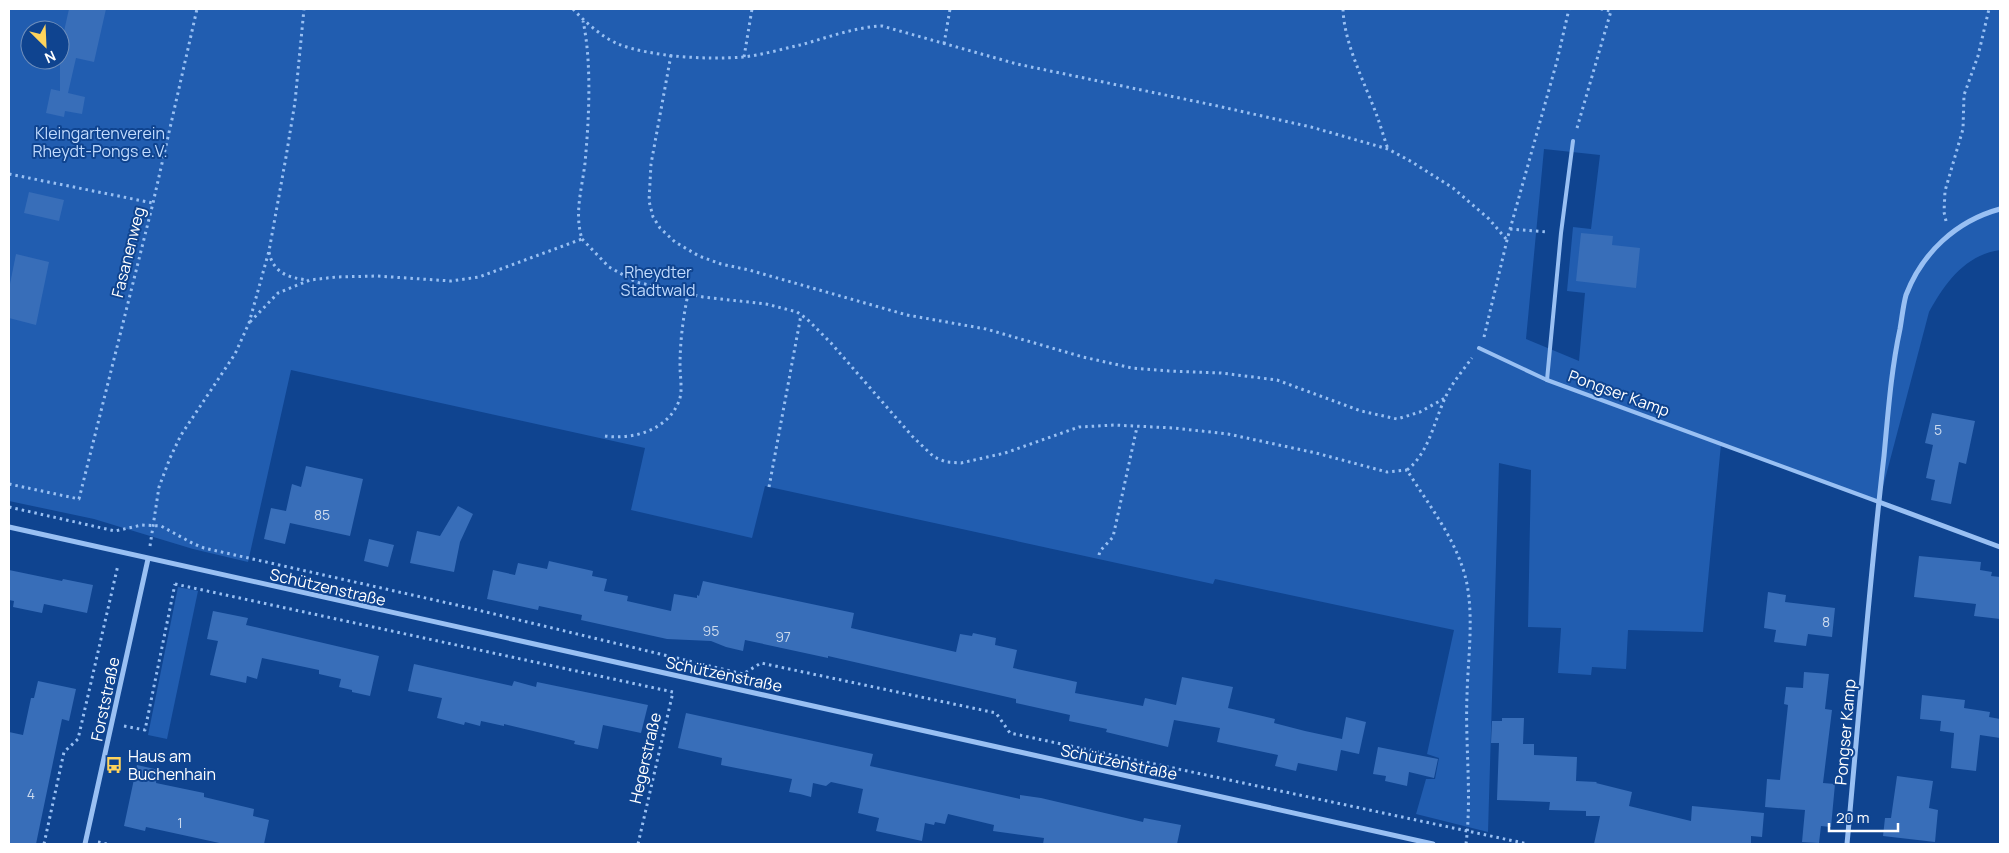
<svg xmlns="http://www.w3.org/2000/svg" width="2009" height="853" font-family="Manrope,sans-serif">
  <rect width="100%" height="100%" fill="#0f4490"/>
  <g fill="#215db0" fill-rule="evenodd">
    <path d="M 9,9 L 2000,9 L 2000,250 C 1965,255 1945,283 1929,312 L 1879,502 L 1721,444 L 1703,632 L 1628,630 L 1626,669 L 1592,667 L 1591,675 L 1558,673 L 1561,628 L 1528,627 L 1531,470 L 1499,463 L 1488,832 L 1416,814 L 1426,779 L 1435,779 L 1439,758 L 1427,754 L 1454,630 L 1215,579 L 1213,584 L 765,486 L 752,538 L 631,510 L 645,448 L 291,370 L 248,562 L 193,549 L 94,519 L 9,501 ZM 30,30 L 60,30 L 60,60 L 30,60 ZM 1544,149 L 1600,155 L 1591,229 L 1573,227 L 1567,291 L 1585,293 L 1579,361 L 1526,339 Z"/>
    <path d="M 178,587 L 198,591 L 167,739 L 148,735 Z"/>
  </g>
  <g fill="#386eb9">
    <path d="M 69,9 L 106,9 L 94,62 L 76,58 L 68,93 L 85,97 L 82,114 L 65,111 L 64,117 L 46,113 L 51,89 L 60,91 L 60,49 Z"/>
    <path d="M 29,192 L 64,200 L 59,221 L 24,213 Z"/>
    <path d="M 1581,233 L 1613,236 L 1612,245 L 1640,248 L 1636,288 L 1576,281 Z"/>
    <path d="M 16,254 L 49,262 L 36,325 L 9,318 L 9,289 Z"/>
    <path d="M 1932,413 L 1975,421 L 1966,464 L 1959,462 L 1951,504 L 1931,500 L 1935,480 L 1926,478 L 1933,445 L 1925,443 Z"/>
    <path d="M 306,466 L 363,479 L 350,536 L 290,523 L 285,544 L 264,539 L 271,508 L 286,511 L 292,484 L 301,487 Z"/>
    <path d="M 458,506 L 473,514 L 460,542 L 454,572 L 410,563 L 417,531 L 440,536 Z"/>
    <path d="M 369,539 L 394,545 L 388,567 L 364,561 Z"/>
    <path d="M 1919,556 L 1981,562 L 1980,570 L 1992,572 L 1991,576 L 2000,577 L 2000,619 L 1974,616 L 1976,604 L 1914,597 Z"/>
    <path d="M 549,561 L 593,571 L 592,576 L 607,579 L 604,591 L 628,596 L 627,601 L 671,611 L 674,594 L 697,598 L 697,595 L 699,596 L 703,581 L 854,613 L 851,628 L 956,652 L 960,634 L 972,636 L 973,633 L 996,638 L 995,645 L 1017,650 L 1013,668 L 1077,682 L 1075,693 L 1143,706 L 1145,698 L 1176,705 L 1182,677 L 1233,687 L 1228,708 L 1275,719 L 1274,723 L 1305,731 L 1342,739 L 1346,717 L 1366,722 L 1359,754 L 1341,750 L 1337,771 L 1298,763 L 1296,771 L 1275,766 L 1278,755 L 1217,742 L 1220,728 L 1174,720 L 1168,747 L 1106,732 L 1107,729 L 1069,721 L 1070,715 L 1016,703 L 1016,699 L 828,656 L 828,658 L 745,640 L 743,651 L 726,647 L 711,641 L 667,639 L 581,620 L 582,615 L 539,606 L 538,610 L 487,599 L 493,570 L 515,575 L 518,563 L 547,569 Z"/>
    <path d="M 9,570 L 62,581 L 63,579 L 93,585 L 87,613 L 44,604 L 42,613 L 13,607 L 14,601 L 9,600 Z"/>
    <path d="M 1768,592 L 1786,595 L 1785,602 L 1835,608 L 1832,637 L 1808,634 L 1806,646 L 1774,642 L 1776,630 L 1764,628 Z"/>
    <path d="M 213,611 L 248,618 L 246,625 L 379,656 L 370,696 L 352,692 L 352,690 L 339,687 L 341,679 L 319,674 L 319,670 L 262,658 L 257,679 L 247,676 L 246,683 L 210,675 L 218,641 L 207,639 Z"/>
    <path d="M 414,664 L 512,686 L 514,681 L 536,687 L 537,682 L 648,705 L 641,733 L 603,725 L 598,749 L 574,744 L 575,741 L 504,724 L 504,726 L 481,721 L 480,726 L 465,722 L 464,725 L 437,718 L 442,698 L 408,691 Z"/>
    <path d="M 1804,672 L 1829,674 L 1825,709 L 1832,710 L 1823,783 L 1835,784 L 1831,827 L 1821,826 L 1819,843 L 1802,842 L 1805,810 L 1765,807 L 1767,779 L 1780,780 L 1788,705 L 1784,704 L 1786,687 L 1803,688 Z"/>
    <path d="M 38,681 L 76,689 L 69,721 L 62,719 L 36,844 L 9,844 L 9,732 L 23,735 L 31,698 L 34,698 Z"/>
    <path d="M 1922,695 L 1965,700 L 1964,708 L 1990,712 L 1989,717 L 2000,719 L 2000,738 L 1980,735 L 1976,771 L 1951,768 L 1954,733 L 1940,731 L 1941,721 L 1920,719 Z"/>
    <path d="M 686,713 L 873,754 L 870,766 L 1020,799 L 1020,795 L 1041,798 L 1143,822 L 1144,818 L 1181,825 L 1177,844 L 1043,844 L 1044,838 L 993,831 L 994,825 L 948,814 L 945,824 L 935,822 L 934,825 L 925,823 L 922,841 L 876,831 L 879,818 L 858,813 L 863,789 L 831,782 L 826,786 L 813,783 L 811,797 L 800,794 L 789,792 L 792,779 L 721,765 L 722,758 L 678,748 Z"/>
    <path d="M 1502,718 L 1524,718 L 1523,744 L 1534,744 L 1534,755 L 1577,757 L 1576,781 L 1597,782 L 1596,783 L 1632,792 L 1629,806 L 1691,821 L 1692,806 L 1764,813 L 1762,837 L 1751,836 L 1751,844 L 1594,844 L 1600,816 L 1586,816 L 1586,811 L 1549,810 L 1550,802 L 1497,800 L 1499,743 L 1491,743 L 1492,721 L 1502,721 Z"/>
    <path d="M 1378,747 L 1438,759 L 1434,778 L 1409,772 L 1407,786 L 1385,781 L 1386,776 L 1373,774 Z"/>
    <path d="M 137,765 L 159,770 L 156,783 L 204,793 L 204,797 L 254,809 L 253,816 L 269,820 L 264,844 L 224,844 L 146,827 L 145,831 L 124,826 Z"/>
    <path d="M 1897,776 L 1933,781 L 1929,808 L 1938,810 L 1935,842 L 1883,836 L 1885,818 L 1891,818 Z"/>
  </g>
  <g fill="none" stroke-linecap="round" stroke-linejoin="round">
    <g stroke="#99c0f3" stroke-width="3" stroke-dasharray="2.5 4" stroke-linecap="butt">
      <path d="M 573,9 C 585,22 602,37 618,44 C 652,57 708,60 743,57 C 762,55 782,49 800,45 C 827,38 854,27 882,26 L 1017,64 L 1213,105 L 1311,127 L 1388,149 L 1412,162 L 1453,188 L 1489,219 L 1507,240"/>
      <path d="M 1343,9 C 1344,44 1365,83 1377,116 C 1381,127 1384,138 1388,149"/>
      <path d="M 944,44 L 950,9"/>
      <path d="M 671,55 L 651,164 L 649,201 L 653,217 L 660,228 L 675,242 L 699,256 L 721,264 L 749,270 L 907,315 L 986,329 L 1083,357 L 1132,368 L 1169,371 L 1221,373 L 1277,380 L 1361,411 L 1397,419 L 1420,412 L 1445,398"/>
      <path d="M 744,57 L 752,9"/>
      <path d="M 1577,128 L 1611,11 L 1601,9"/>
      <path d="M 9,174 L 153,203"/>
      <path d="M 1946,221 L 1944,212 L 1945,191 L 1963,129 L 1964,95 L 1978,56 L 1989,9"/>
      <path d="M 1510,229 L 1547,232"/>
      <path d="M 582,239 L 609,267 L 636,282 L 703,297 L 766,304 L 797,312 L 807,319 L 831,343 L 912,436 L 934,457 L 946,462 L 961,463 L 1005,453 L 1079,427 L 1114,425 L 1174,428 L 1228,434 L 1316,453 L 1387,472 L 1407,470"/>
      <path d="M 269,252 C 273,273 289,278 308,280"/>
      <path d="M 250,322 L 278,293 L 310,280 L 336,277 L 377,276 L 451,281 L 479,277 L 582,239 C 574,213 582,189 585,163 C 589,120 592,63 583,21"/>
      <path d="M 1484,337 L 1507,240 L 1557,61 L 1569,9"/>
      <path d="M 605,436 C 633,440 668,430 679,401 C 683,391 680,377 680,366 C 680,342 683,318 688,294"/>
      <path d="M 9,484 L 79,499 L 153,203 L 197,9"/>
      <path d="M 769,487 L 801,315"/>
      <path d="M 9,507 L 115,531 L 142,525 L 161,526 L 194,544 L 204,548 L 461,606 L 743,674 L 761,663 L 996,713 L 1010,733 L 1528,844"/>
      <path d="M 150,546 L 159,487 L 170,458 L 181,435 L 235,354 L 249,323 L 269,251 L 286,157 L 295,102 L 304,9"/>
      <path d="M 1099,555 L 1100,551 L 1113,537 L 1137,427"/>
      <path d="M 175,584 L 673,692"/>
      <path d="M 124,726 L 145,730 L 175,584"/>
      <path d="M 98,842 L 107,844"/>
      <path d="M 44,844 L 64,752 L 78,739 L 118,565"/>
      <path d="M 638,844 L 673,692"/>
      <path d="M 1466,844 C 1472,795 1465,745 1467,695 C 1468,655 1476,604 1462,566 C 1450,531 1426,501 1407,470 C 1429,453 1434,421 1446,396 C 1453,382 1463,370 1472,358"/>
    </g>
    <g stroke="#99c0f3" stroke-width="4">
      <path d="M 1479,348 L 1547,380 L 1879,502"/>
      <path d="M 1547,380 L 1561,233 L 1573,141"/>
    </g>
    <g stroke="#99c0f3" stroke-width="5">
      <path d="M 1879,502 L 2000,547"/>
      <path d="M 9,527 L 1433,844"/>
      <path d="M 85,844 L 148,559"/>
      <path d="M 1847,844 C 1859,715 1869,585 1884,456 C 1888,414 1891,371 1900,329 C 1902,318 1903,306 1906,295 C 1922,253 1956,221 2000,209"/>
    </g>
  </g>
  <defs>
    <g id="bus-bare" transform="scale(1.35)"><path d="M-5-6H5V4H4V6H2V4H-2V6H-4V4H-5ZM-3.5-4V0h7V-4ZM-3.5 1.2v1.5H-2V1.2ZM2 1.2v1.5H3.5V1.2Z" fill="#ffd45c" stroke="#0f4490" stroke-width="2.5" paint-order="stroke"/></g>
  </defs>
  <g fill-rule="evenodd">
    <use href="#bus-bare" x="114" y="765"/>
  </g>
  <g text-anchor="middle" stroke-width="4" stroke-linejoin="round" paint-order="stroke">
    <g font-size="14" fill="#cddbee">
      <text x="1938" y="435">5</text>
      <text x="322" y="520">85</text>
      <text x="1826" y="627">8</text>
      <text x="711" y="636">95</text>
      <text x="783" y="642">97</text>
      <text x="31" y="799">4</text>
      <text x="180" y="828">1</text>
    </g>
    <g font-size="16" fill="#c1dbfe" stroke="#0f4490">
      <text x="100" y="139">Kleingartenverein<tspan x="100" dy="18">Rheydt-Pongs e.V.</tspan></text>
      <text x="658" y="278">Rheydter<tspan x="658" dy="18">Stadtwald</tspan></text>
    </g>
    <g font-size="16" fill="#fff" stroke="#0f4490">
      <text transform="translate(128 252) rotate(-76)" y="6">Fasanenweg</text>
      <text transform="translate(1619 393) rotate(20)" y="6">Pongser Kamp</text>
      <text transform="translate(328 587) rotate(13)" y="6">Schützenstraße</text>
      <text transform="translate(724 674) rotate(12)" y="6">Schützenstraße</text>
      <text transform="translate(105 699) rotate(-78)" y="6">Forststraße</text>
      <text transform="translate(1845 732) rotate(-85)" y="6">Pongser Kamp</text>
      <text transform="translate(645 758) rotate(-77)" y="6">Hegerstraße</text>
      <text transform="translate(1119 762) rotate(12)" y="6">Schützenstraße</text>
    </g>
    <g font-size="16" fill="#fff" stroke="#0f4490" text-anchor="start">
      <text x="128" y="762">Haus am<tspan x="128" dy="18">Buchenhain</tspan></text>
    </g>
  </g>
  <rect width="2009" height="853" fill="none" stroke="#ffffff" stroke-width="20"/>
  <g transform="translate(45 45) rotate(156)"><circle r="24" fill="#0f4490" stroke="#6f8fbc"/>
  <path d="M0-4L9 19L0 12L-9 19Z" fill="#ffd45c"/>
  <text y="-8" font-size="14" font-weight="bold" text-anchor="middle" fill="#ffffff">N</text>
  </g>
  <path d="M1829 823v8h69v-8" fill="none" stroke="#ffffff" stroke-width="2.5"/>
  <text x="1836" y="823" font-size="15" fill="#ffffff" stroke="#0f4490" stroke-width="4" paint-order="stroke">20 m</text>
</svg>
